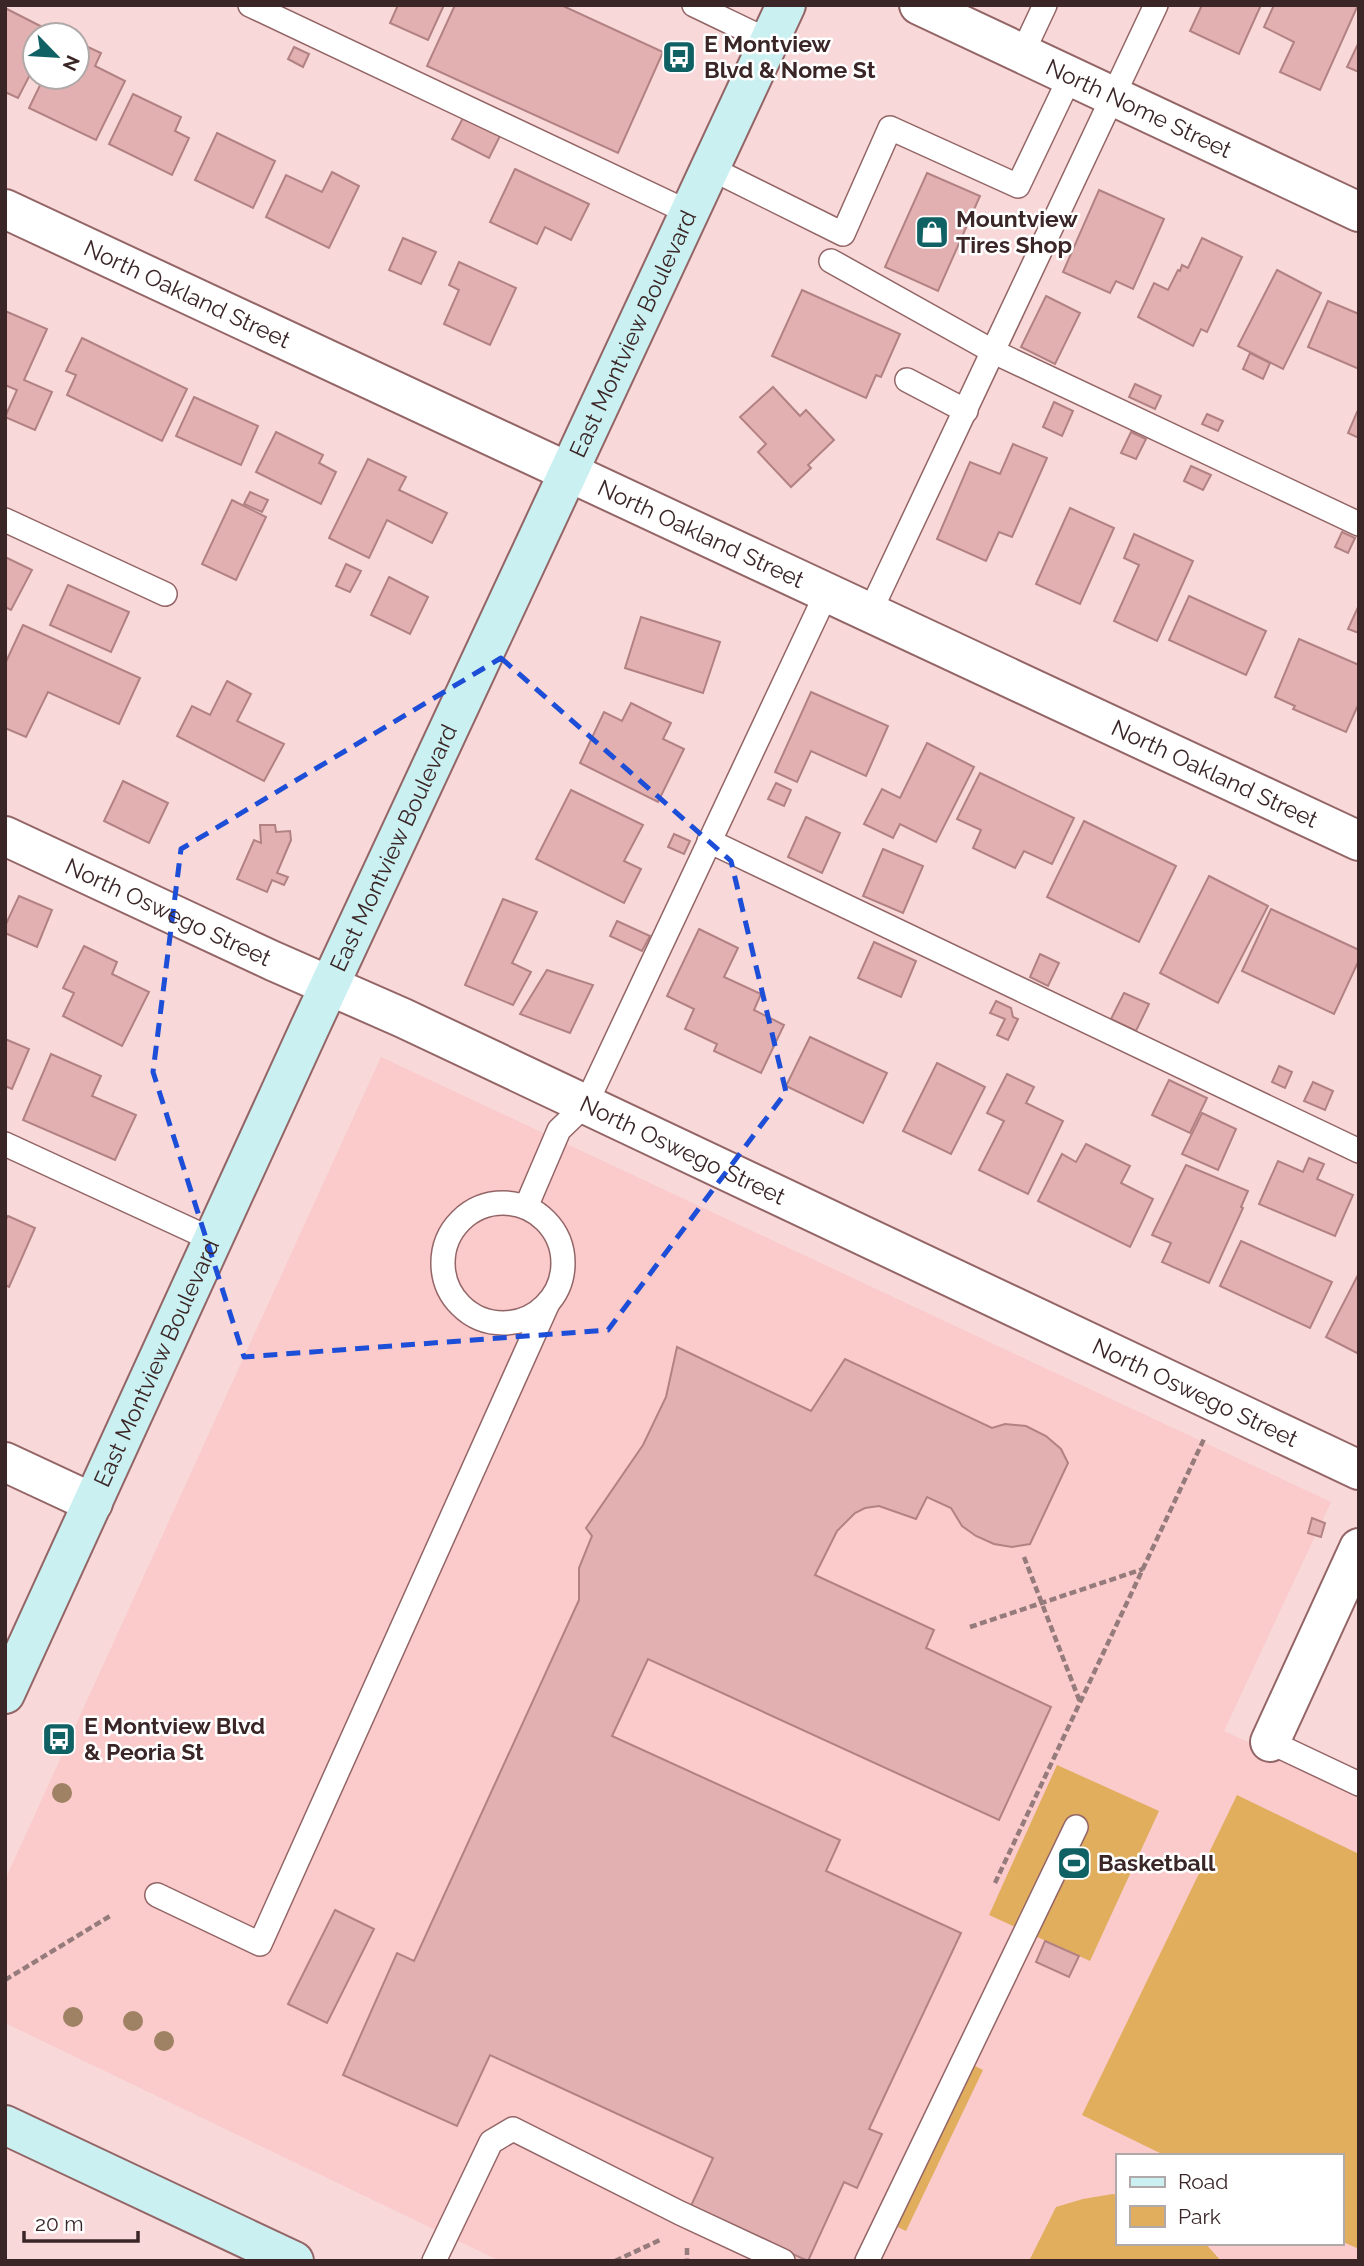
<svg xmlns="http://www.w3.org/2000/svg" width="1364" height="2266" font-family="Raleway,sans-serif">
  <rect width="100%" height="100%" fill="#f8d8d8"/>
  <path fill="#fbcacb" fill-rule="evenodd" d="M 381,1057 L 1331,1502 L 1224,1731 L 1359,1794 L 1359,2261 L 500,2261 L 5,2023 L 5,1880 ZM 1117,2156 L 1341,2156 L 1341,2243 L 1117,2243 Z"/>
  <g fill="#e0ae5d">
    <path d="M 1057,1765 L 1159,1811 L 1090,1961 L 989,1915 Z"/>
    <path d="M 1237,1795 L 1359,1854 L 1359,2249 L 1341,2241 L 1341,2156 L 1166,2156 L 1082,2115 Z"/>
    <path d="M 955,2056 L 983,2070 L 906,2231 L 877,2217 Z"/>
    <path d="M 1113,2194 L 1117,2195 L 1117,2243 L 1205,2243 L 1221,2261 L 1029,2261 L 1056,2207 L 1083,2199 Z"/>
  </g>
  <g fill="#e3b0b1" stroke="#b28283" stroke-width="2">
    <path d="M 398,5 L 444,5 L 428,40 L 390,23 Z"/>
    <path d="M 455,5 L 561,5 L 663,52 L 618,153 L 427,66 Z"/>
    <path d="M 1202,5 L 1261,5 L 1239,54 L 1190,31 Z"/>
    <path d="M 1274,5 L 1358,5 L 1320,90 L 1280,72 L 1294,42 L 1264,27 Z"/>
    <path d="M 5,8 L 52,32 L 50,35 L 35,35 L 35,65 L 18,98 L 5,92 Z"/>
    <path d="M 77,42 L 101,53 L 95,66 L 125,81 L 96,140 L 29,108 L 44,77 L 77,77 Z"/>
    <path d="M 1359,42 L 1359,72 L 1347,67 Z"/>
    <path d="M 294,47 L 309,54 L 303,67 L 288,59 Z"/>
    <path d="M 133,94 L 181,117 L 175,131 L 189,138 L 172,175 L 109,144 Z"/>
    <path d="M 463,118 L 500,136 L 489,158 L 452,139 Z"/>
    <path d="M 217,133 L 275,161 L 253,208 L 195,180 Z"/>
    <path d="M 515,169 L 589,204 L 571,240 L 545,227 L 537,244 L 490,222 Z"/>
    <path d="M 332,172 L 359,186 L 329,248 L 266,217 L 286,175 L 322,192 Z"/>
    <path d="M 927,173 L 980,196 L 938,291 L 885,267 Z"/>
    <path d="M 1099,190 L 1164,219 L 1133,289 L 1116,281 L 1110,293 L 1063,272 Z"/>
    <path d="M 403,238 L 436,252 L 421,284 L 389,270 Z"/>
    <path d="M 1202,238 L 1242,257 L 1207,332 L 1201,329 L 1193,346 L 1138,317 L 1154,283 L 1168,290 L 1178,270 L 1180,271 L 1182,265 L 1188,268 Z"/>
    <path d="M 459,262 L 516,288 L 490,345 L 444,324 L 459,290 L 449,285 Z"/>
    <path d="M 1277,270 L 1321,293 L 1283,369 L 1238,346 Z"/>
    <path d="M 802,290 L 900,334 L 881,377 L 876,375 L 866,398 L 772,356 Z"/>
    <path d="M 1046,296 L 1080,313 L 1055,364 L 1021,347 Z"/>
    <path d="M 1328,301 L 1359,314 L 1359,369 L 1308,347 Z"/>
    <path d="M 5,311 L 47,329 L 24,380 L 52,392 L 35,430 L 5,417 L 17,390 L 5,385 Z"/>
    <path d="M 82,338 L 187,389 L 162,441 L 67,395 L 76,375 L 66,371 Z"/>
    <path d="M 1250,353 L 1270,363 L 1263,379 L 1243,369 Z"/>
    <path d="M 1135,384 L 1161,396 L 1155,409 L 1129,397 Z"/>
    <path d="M 773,387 L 800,416 L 806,410 L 834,440 L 808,465 L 811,468 L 791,487 L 758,452 L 766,444 L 740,417 Z"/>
    <path d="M 194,397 L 258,426 L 241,465 L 176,436 Z"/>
    <path d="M 1054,402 L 1073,411 L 1062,436 L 1043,427 Z"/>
    <path d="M 1357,412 L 1359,413 L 1359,438 L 1348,433 Z"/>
    <path d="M 1207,414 L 1223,421 L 1218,431 L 1202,424 Z"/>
    <path d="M 276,432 L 323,455 L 319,463 L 336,472 L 321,504 L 256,472 Z"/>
    <path d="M 1131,432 L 1146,439 L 1136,459 L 1121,453 Z"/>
    <path d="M 1013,444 L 1047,458 L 1012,537 L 999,532 L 986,561 L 937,539 L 970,462 L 1000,474 Z"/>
    <path d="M 368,459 L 406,477 L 399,490 L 447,513 L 432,543 L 387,520 L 369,558 L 329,538 Z"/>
    <path d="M 1191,466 L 1211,475 L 1203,490 L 1184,481 Z"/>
    <path d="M 250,492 L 268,500 L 262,512 L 244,504 Z"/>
    <path d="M 232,500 L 266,517 L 236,580 L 202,564 Z"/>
    <path d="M 1070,508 L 1114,528 L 1080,604 L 1036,584 Z"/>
    <path d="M 1342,532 L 1355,538 L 1348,553 L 1335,547 Z"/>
    <path d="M 1134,534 L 1193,561 L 1157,641 L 1114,621 L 1139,565 L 1124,558 Z"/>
    <path d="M 5,557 L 32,570 L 11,610 L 5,607 Z"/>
    <path d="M 346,564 L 361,571 L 350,592 L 336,586 Z"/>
    <path d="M 389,577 L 428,597 L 410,634 L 371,615 Z"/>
    <path d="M 68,585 L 129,612 L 111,652 L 50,625 Z"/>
    <path d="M 1189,596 L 1266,631 L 1246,675 L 1169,640 Z"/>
    <path d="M 1359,605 L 1359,633 L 1348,629 Z"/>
    <path d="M 641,617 L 720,642 L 703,693 L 625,668 Z"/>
    <path d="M 23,625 L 140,678 L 119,724 L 48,692 L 26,737 L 5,728 L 5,664 Z"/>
    <path d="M 1299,639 L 1359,665 L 1359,703 L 1346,732 L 1293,709 L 1295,706 L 1275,697 Z"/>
    <path d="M 227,681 L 251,694 L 237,721 L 284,744 L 264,781 L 177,736 L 192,706 L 210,715 Z"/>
    <path d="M 811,692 L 888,726 L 866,776 L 811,751 L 797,782 L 775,772 Z"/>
    <path d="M 631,703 L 671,723 L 663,739 L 684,749 L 658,802 L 580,763 L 604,712 L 622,721 Z"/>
    <path d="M 927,743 L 974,767 L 936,842 L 900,824 L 893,838 L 864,824 L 882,789 L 900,798 Z"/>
    <path d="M 980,773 L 1074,818 L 1052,864 L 1024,851 L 1015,868 L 973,848 L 981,830 L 957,819 Z"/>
    <path d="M 123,781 L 168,803 L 149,843 L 104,821 Z"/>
    <path d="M 776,783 L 791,790 L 784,806 L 768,799 Z"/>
    <path d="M 571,790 L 643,825 L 624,861 L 641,869 L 624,903 L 536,859 Z"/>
    <path d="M 806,817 L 840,833 L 822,873 L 788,857 Z"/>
    <path d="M 1084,821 L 1176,866 L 1139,942 L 1047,897 Z"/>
    <path d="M 260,825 L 275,825 L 276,832 L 290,831 L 291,840 L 277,873 L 288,877 L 284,885 L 272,880 L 267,892 L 237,879 L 254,840 L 261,843 Z"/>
    <path d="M 674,834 L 690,841 L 684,854 L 668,847 Z"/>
    <path d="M 883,849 L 923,866 L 903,913 L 863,896 Z"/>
    <path d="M 1209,876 L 1268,906 L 1218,1003 L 1160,973 Z"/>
    <path d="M 19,896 L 52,910 L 37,947 L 5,933 L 5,926 Z"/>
    <path d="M 503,899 L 537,912 L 512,963 L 531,972 L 513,1005 L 465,985 Z"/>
    <path d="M 1271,909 L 1359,950 L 1359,960 L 1334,1014 L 1242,971 Z"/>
    <path d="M 617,921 L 650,936 L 642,951 L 610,936 Z"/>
    <path d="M 699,929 L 738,948 L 724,977 L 761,994 L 754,1010 L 784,1025 L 761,1073 L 714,1051 L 717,1044 L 685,1029 L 694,1009 L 667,996 Z"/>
    <path d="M 874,942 L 916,961 L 901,997 L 858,978 Z"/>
    <path d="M 84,946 L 117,962 L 112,974 L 149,992 L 122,1046 L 63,1016 L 74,993 L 63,988 Z"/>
    <path d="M 1040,954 L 1059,963 L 1048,986 L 1030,977 Z"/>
    <path d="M 547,970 L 593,985 L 570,1033 L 520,1014 Z"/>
    <path d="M 1124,993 L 1149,1004 L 1136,1031 L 1111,1019 Z"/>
    <path d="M 996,1001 L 1011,1008 L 1013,1017 L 1018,1019 L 1008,1040 L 997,1035 L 1005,1019 L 990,1013 Z"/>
    <path d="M 810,1037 L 887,1073 L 863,1123 L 786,1086 Z"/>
    <path d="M 5,1039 L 29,1049 L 12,1089 L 5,1086 Z"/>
    <path d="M 51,1054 L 101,1076 L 92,1096 L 136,1115 L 115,1160 L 23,1120 Z"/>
    <path d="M 937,1063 L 985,1087 L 951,1154 L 903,1131 Z"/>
    <path d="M 1279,1066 L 1292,1072 L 1285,1088 L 1272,1082 Z"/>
    <path d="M 1007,1074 L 1034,1087 L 1026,1103 L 1063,1121 L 1028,1194 L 979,1170 L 1004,1121 L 987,1113 Z"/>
    <path d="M 1169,1080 L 1207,1098 L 1190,1133 L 1152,1115 Z"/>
    <path d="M 1313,1082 L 1333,1091 L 1325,1110 L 1304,1101 Z"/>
    <path d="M 1202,1113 L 1236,1129 L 1218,1170 L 1182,1154 Z"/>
    <path d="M 1086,1144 L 1130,1166 L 1121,1183 L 1153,1199 L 1130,1247 L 1038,1201 L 1062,1154 L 1076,1162 Z"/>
    <path d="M 1309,1158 L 1324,1164 L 1317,1179 L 1353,1195 L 1335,1236 L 1259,1204 L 1278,1161 L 1303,1172 Z"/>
    <path d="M 1186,1165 L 1248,1191 L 1241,1207 L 1243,1208 L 1209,1283 L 1162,1262 L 1171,1243 L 1152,1235 Z"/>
    <path d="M 8,1216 L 35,1228 L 9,1287 L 5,1285 L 5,1221 Z"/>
    <path d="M 1241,1241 L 1332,1282 L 1310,1328 L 1220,1286 Z"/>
    <path d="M 1359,1273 L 1359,1354 L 1326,1337 Z"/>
    <path d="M 677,1347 L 811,1411 L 845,1359 L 992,1428 L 1005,1424 L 1026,1426 L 1046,1436 L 1061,1449 L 1068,1463 L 1030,1544 L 1012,1547 L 994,1544 L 976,1536 L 962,1526 L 951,1508 L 927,1497 L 916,1519 L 879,1506 L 865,1508 L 855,1513 L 837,1531 L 815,1575 L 934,1630 L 926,1648 L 1051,1707 L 999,1820 L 648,1659 L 612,1736 L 840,1840 L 826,1871 L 961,1933 L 869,2129 L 882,2134 L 857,2188 L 844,2182 L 808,2261 L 690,2208 L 713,2158 L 490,2055 L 457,2126 L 343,2075 L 397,1953 L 414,1961 L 579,1600 L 579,1568 L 592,1536 L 586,1528 L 643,1445 L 666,1397 Z"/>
    <path d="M 1312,1518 L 1325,1523 L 1321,1537 L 1308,1533 Z"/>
    <path d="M 335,1910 L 374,1929 L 327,2023 L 288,2004 Z"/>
    <path d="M 1045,1941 L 1079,1956 L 1069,1977 L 1036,1962 Z"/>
  </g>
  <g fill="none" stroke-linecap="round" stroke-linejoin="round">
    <g stroke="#936566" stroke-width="26">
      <g id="lane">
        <path d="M 250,5 L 690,213"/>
        <path d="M 694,5 L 769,41"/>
        <path d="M 1022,54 L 1045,5"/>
        <path d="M 710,168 L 843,234 L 890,128 L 1018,186 L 1070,77"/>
        <path d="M 831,261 L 994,352 L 1359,524"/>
        <path d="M 907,380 L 966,411"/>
        <path d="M 5,520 L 165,594"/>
        <path d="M 870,612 L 1156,5"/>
        <path d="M 709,841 L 1359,1151"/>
        <path d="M 5,1144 L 213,1240"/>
        <circle cx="503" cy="1263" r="60"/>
        <path d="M 526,1207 L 559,1130 L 586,1104 L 827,592"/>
        <path d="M 1270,1742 L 1359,1784"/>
        <path d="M 157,1895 L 260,1944 L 548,1303"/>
        <path d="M 434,2261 L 491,2142 L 513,2129 L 680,2213 L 783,2261"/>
        <path d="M 867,2261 L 1076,1827"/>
      </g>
    </g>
    <g stroke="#936566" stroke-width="42">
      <g id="street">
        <path id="s1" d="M 919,5 L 1359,212"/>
        <path id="s2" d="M 5,209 L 1359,841"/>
        <path id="s3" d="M 5,836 L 273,961 L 403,1018 L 1359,1470"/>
        <path d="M 5,1462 L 93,1503"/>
        <path d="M 1270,1742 L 1359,1548"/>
      </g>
    </g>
    <g stroke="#936566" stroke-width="42">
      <g id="secondary">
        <path id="s4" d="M 5,1694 L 310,1027 L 786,5"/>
        <path d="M 5,2125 L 294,2261"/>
      </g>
    </g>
    <g stroke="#957b7b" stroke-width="4.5" stroke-dasharray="7 3.5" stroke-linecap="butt">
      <path d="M 1024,1557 L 1080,1702"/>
      <path d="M 970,1627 L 1143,1569"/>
      <path d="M 995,1883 L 1204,1439"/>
      <path d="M 5,1980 L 110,1916"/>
      <path d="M 687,2248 L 687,2261"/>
      <path d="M 615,2261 L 662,2239"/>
    </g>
    <use href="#lane" stroke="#fff" stroke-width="23"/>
    <use href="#street" stroke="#fff" stroke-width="38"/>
    <use href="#secondary" stroke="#cbf0f1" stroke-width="38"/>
  </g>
  <g fill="#9f8263">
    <circle cx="62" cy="1793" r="10"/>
    <circle cx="73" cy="2017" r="10"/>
    <circle cx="133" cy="2021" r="10"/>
    <circle cx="164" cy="2041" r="10"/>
  </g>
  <path fill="none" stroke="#1d4ed8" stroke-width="5" stroke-dasharray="14 9" stroke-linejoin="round" d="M 501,658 L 731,861 L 786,1092 L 608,1330 L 244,1357 L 153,1072 L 181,849 Z"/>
  <defs>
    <g id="bus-square" transform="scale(1.75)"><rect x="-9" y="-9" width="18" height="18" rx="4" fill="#106164" stroke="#fff"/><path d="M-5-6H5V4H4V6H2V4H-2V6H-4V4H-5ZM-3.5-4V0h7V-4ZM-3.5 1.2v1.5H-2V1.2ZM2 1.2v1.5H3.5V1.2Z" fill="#fff"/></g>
    <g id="shop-square" transform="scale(1.75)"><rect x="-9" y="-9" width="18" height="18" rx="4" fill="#106164" stroke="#fff"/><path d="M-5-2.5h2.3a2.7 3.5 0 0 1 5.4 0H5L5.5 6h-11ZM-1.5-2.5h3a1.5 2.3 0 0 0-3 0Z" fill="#fff"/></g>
    <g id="stadium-square" transform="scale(1.75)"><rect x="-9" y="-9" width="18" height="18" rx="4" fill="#106164" stroke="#fff"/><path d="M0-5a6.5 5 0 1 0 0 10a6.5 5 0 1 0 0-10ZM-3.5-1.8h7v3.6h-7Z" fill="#fff"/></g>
  </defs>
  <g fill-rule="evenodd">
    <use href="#bus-square" x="679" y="57"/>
    <use href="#shop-square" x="932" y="232"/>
    <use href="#bus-square" x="59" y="1739"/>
    <use href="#stadium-square" x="1074" y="1863"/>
  </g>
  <g text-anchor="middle" stroke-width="5" stroke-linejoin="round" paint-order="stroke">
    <g font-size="23" font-weight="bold" fill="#3a2627" stroke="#fff" text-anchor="start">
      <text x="704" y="52">E Montview<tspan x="704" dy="26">Blvd &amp; Nome St</tspan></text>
      <text x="956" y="227">Mountview<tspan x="956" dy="26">Tires Shop</tspan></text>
      <text x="84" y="1734">E Montview Blvd<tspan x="84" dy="26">&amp; Peoria St</tspan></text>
      <text x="1098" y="1871">Basketball</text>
    </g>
    <g font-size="23" fill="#3a2627" stroke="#fff">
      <text dy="8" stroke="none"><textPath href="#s1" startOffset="243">North Nome Street</textPath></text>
      <text dy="8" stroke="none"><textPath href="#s2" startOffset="201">North Oakland Street</textPath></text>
      <text dy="8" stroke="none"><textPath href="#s4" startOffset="1498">East Montview Boulevard</textPath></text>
      <text dy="8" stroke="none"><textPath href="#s2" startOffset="768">North Oakland Street</textPath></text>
      <text dy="8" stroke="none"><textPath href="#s2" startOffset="1335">North Oakland Street</textPath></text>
      <text dy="8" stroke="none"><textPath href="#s4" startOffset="931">East Montview Boulevard</textPath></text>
      <text dy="8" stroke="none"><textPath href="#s3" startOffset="180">North Oswego Street</textPath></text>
      <text dy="8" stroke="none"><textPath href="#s3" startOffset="747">North Oswego Street</textPath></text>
      <text dy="8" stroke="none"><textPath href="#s4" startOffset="364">East Montview Boulevard</textPath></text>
      <text dy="8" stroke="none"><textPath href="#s3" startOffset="1314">North Oswego Street</textPath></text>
    </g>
  </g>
  <rect width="1364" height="2266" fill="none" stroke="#3a2627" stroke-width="14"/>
  <rect x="1116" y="2154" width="228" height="91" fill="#ffffff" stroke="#b0a8a9" stroke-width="2"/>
  <rect x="1130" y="2177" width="35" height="10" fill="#cbf0f1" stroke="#b0a8a9" stroke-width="2"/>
  <text x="1178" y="2189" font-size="21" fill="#3a2627">Road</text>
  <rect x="1130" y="2206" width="35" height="21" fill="#e0ae5d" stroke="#b0a8a9" stroke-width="2"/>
  <text x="1178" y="2224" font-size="21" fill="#3a2627">Park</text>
  <g transform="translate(56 56) rotate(115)"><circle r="33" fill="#ffffff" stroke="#b0a8a9" stroke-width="2"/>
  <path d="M0-5L12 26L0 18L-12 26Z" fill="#106164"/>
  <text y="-10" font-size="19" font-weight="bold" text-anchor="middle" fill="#3a2627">N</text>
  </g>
  <path d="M24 2231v10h114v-10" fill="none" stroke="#3a2627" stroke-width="3.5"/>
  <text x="35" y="2231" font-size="21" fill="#3a2627" stroke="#ffffff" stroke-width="5" paint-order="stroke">20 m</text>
</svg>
